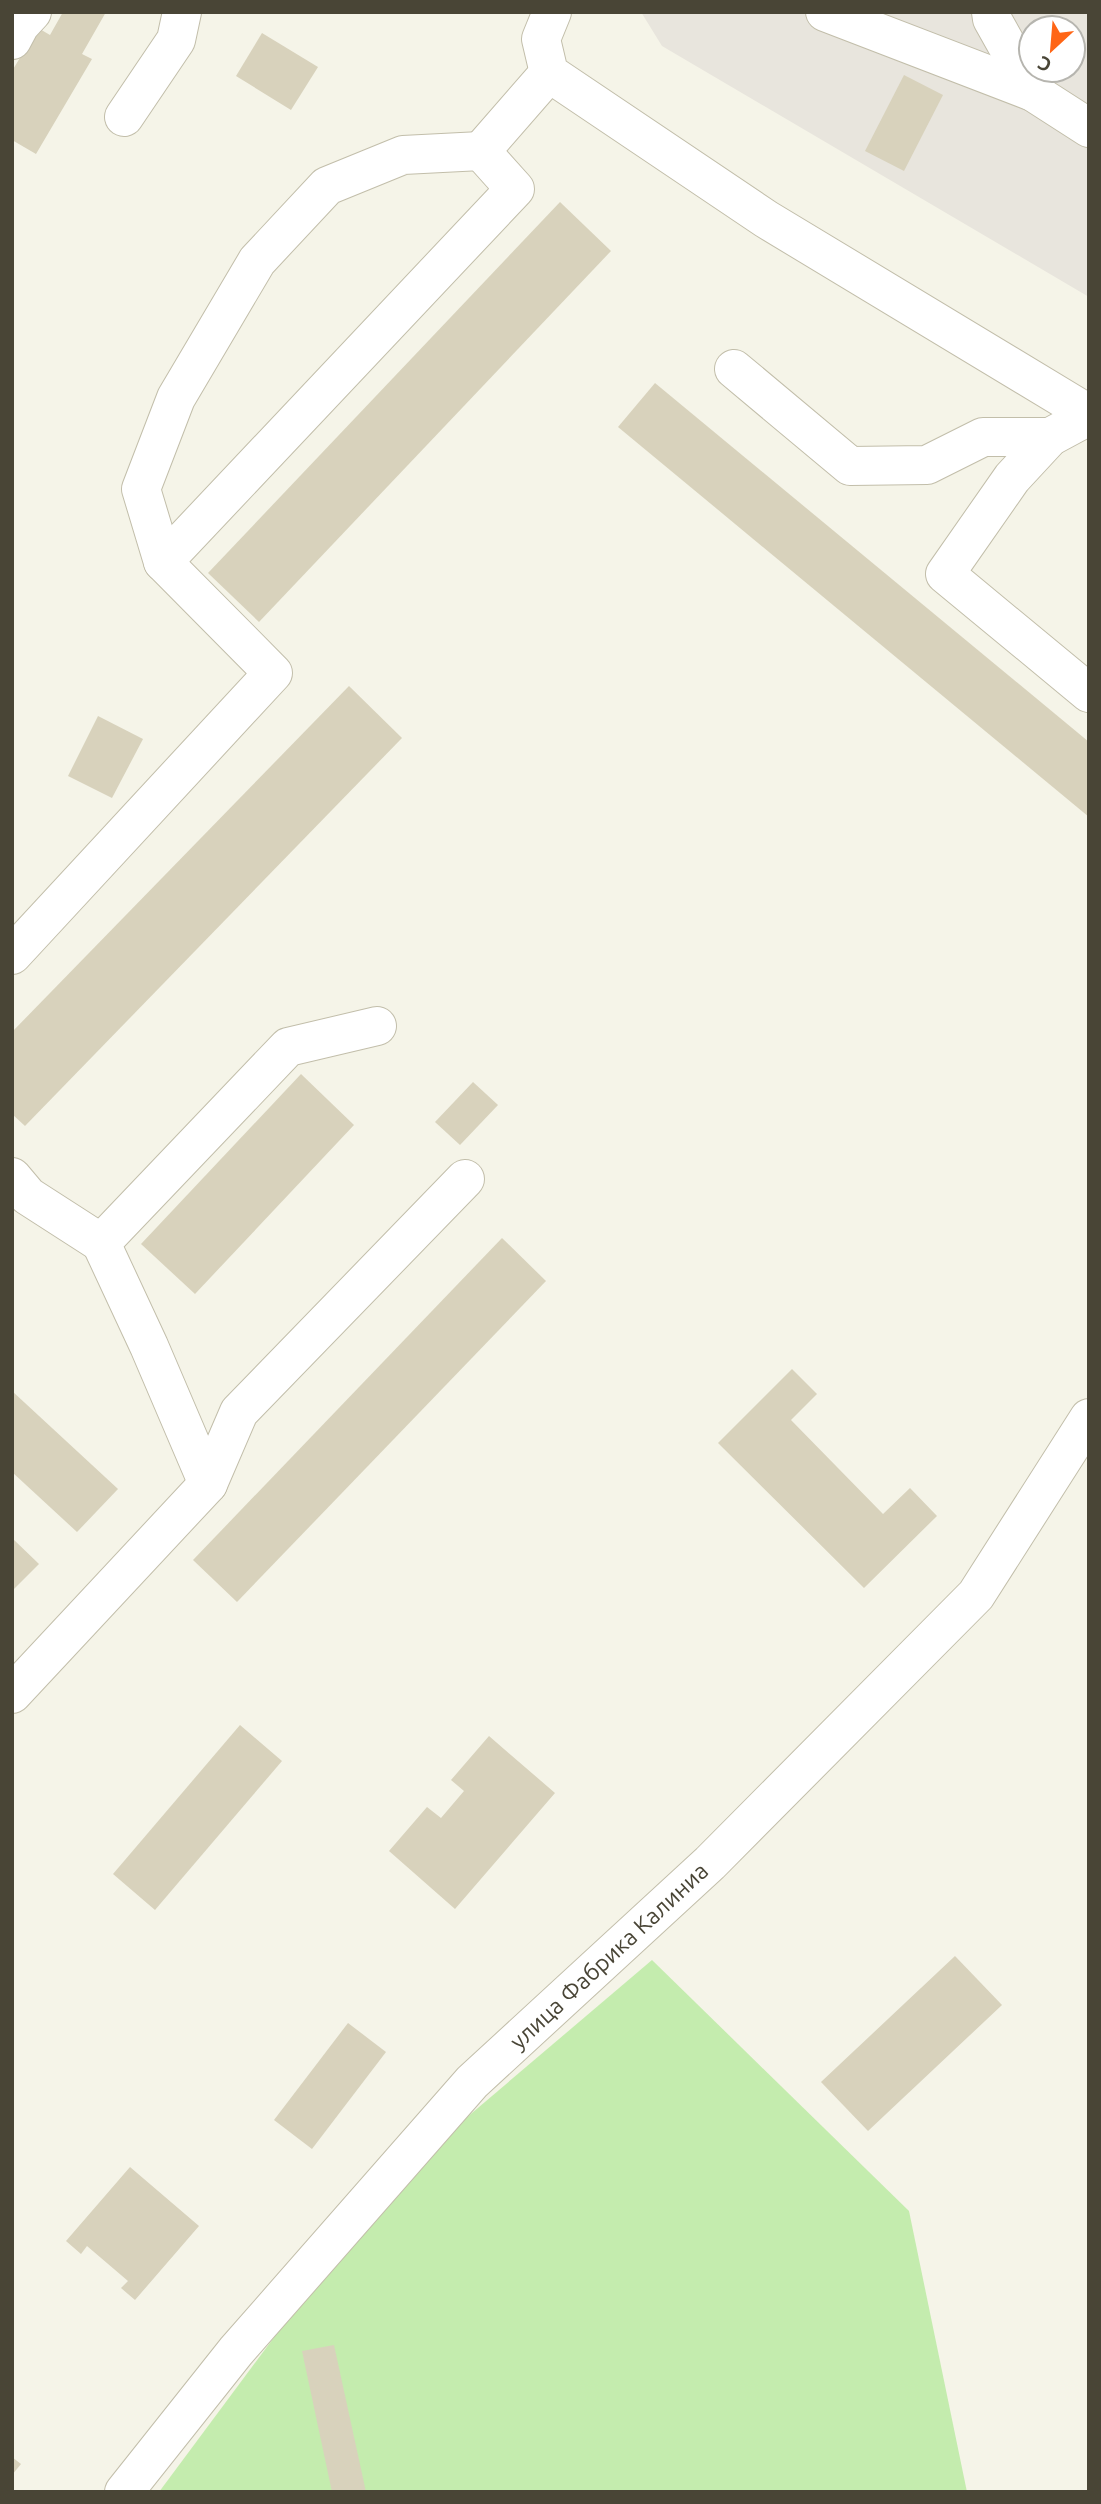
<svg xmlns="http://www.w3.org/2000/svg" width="1101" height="2504" font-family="Ubuntu,sans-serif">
  <rect width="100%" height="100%" fill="#f5f4e8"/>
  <path fill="#e8e5dd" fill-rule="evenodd" d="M 641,12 L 1089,12 L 1089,297 L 662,46 ZM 1031,28 L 1073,28 L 1073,70 L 1031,70 Z"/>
  <path fill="#c4ecae" d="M 652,1960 L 909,2211 L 967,2492 L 159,2492 L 278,2332 L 446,2135 Z"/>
  <g fill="#d8d2bc">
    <path d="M 63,12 L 106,12 L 82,54 L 92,59 L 36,154 L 12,140 L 12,71 L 38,28 L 50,35 Z"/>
    <path d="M 262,33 L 318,67 L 291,110 L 236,76 Z"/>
    <path d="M 904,75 L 943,95 L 904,171 L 865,151 Z"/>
    <path d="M 560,202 L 611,251 L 259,622 L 208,573 Z"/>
    <path d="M 655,383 L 1089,742 L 1089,817 L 618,427 Z"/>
    <path d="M 349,686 L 402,738 L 25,1126 L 12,1114 L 12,1032 Z"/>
    <path d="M 98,716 L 143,739 L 112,798 L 68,776 Z"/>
    <path d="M 301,1074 L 354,1125 L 195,1294 L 141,1244 Z"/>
    <path d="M 473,1082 L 498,1105 L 460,1145 L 435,1122 Z"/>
    <path d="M 502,1238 L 546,1281 L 237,1602 L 193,1560 Z"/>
    <path d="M 792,1369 L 817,1394 L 791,1420 L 883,1514 L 910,1488 L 937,1516 L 864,1588 L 718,1443 Z"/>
    <path d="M 12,1391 L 118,1489 L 77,1532 L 12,1472 Z"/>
    <path d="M 12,1538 L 39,1564 L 12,1591 Z"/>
    <path d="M 240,1725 L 282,1761 L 155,1910 L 113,1874 Z"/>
    <path d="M 489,1736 L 555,1793 L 455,1909 L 389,1851 L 427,1807 L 441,1818 L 464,1791 L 451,1780 Z"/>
    <path d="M 955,1956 L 1002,2005 L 868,2131 L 821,2082 Z"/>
    <path d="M 348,2023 L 386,2052 L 312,2149 L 274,2120 Z"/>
    <path d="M 130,2167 L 199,2226 L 135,2300 L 121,2288 L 128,2281 L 87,2246 L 81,2254 L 66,2241 Z"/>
    <path d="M 334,2345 L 366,2492 L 332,2492 L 302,2351 Z"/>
    <path d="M 12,2457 L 21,2464 L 12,2475 Z"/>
  </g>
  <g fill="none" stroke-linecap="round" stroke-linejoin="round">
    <g stroke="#c2beaa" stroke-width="40">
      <g id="minor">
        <path d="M 552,12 L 541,39 L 549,73 L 766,219 L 1089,414"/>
        <path d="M 825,12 L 1033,92 L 1089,128"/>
        <path d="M 991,12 L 992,19 L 1033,92"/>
        <path d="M 12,40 L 20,25 L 32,12"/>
        <path d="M 124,117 L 176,40 L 182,12"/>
        <path d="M 734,369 L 850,466 L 927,465 L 983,437 L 1050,437"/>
        <path d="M 1089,416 L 1050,437 L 1012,478 L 945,574 L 1089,693"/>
        <path d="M 163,562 L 141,489 L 176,398 L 257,261 L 327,186 L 403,155 L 481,151"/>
        <path d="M 12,955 L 273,673 L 163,562 L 515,189 L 481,151 L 549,73"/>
        <path d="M 12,1177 L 28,1196 L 101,1243"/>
        <path d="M 208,1484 L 149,1346 L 101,1243 L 288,1047 L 377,1026"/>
        <path d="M 12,1694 L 208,1484 L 239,1412 L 465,1179"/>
        <path d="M 124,2492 L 236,2351 L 472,2082 L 710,1863 L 976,1595 L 1089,1418"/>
      </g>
    </g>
    <use href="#minor" stroke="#fff" stroke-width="38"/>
  </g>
  <g text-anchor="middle" stroke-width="7" stroke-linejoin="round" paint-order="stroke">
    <g font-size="23" fill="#494536" stroke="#fff">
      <text transform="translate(609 1956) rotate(-43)" y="8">улица Фабрика Калиниа</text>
    </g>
  </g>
  <rect width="1101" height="2504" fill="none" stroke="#494536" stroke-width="28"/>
  <g transform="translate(1052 49) rotate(206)"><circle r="33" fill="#ffffff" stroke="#b6b5af" stroke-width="2"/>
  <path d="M0-5L12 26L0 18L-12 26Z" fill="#ff6515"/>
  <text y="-10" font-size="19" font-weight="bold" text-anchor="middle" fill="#494536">С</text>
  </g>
</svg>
